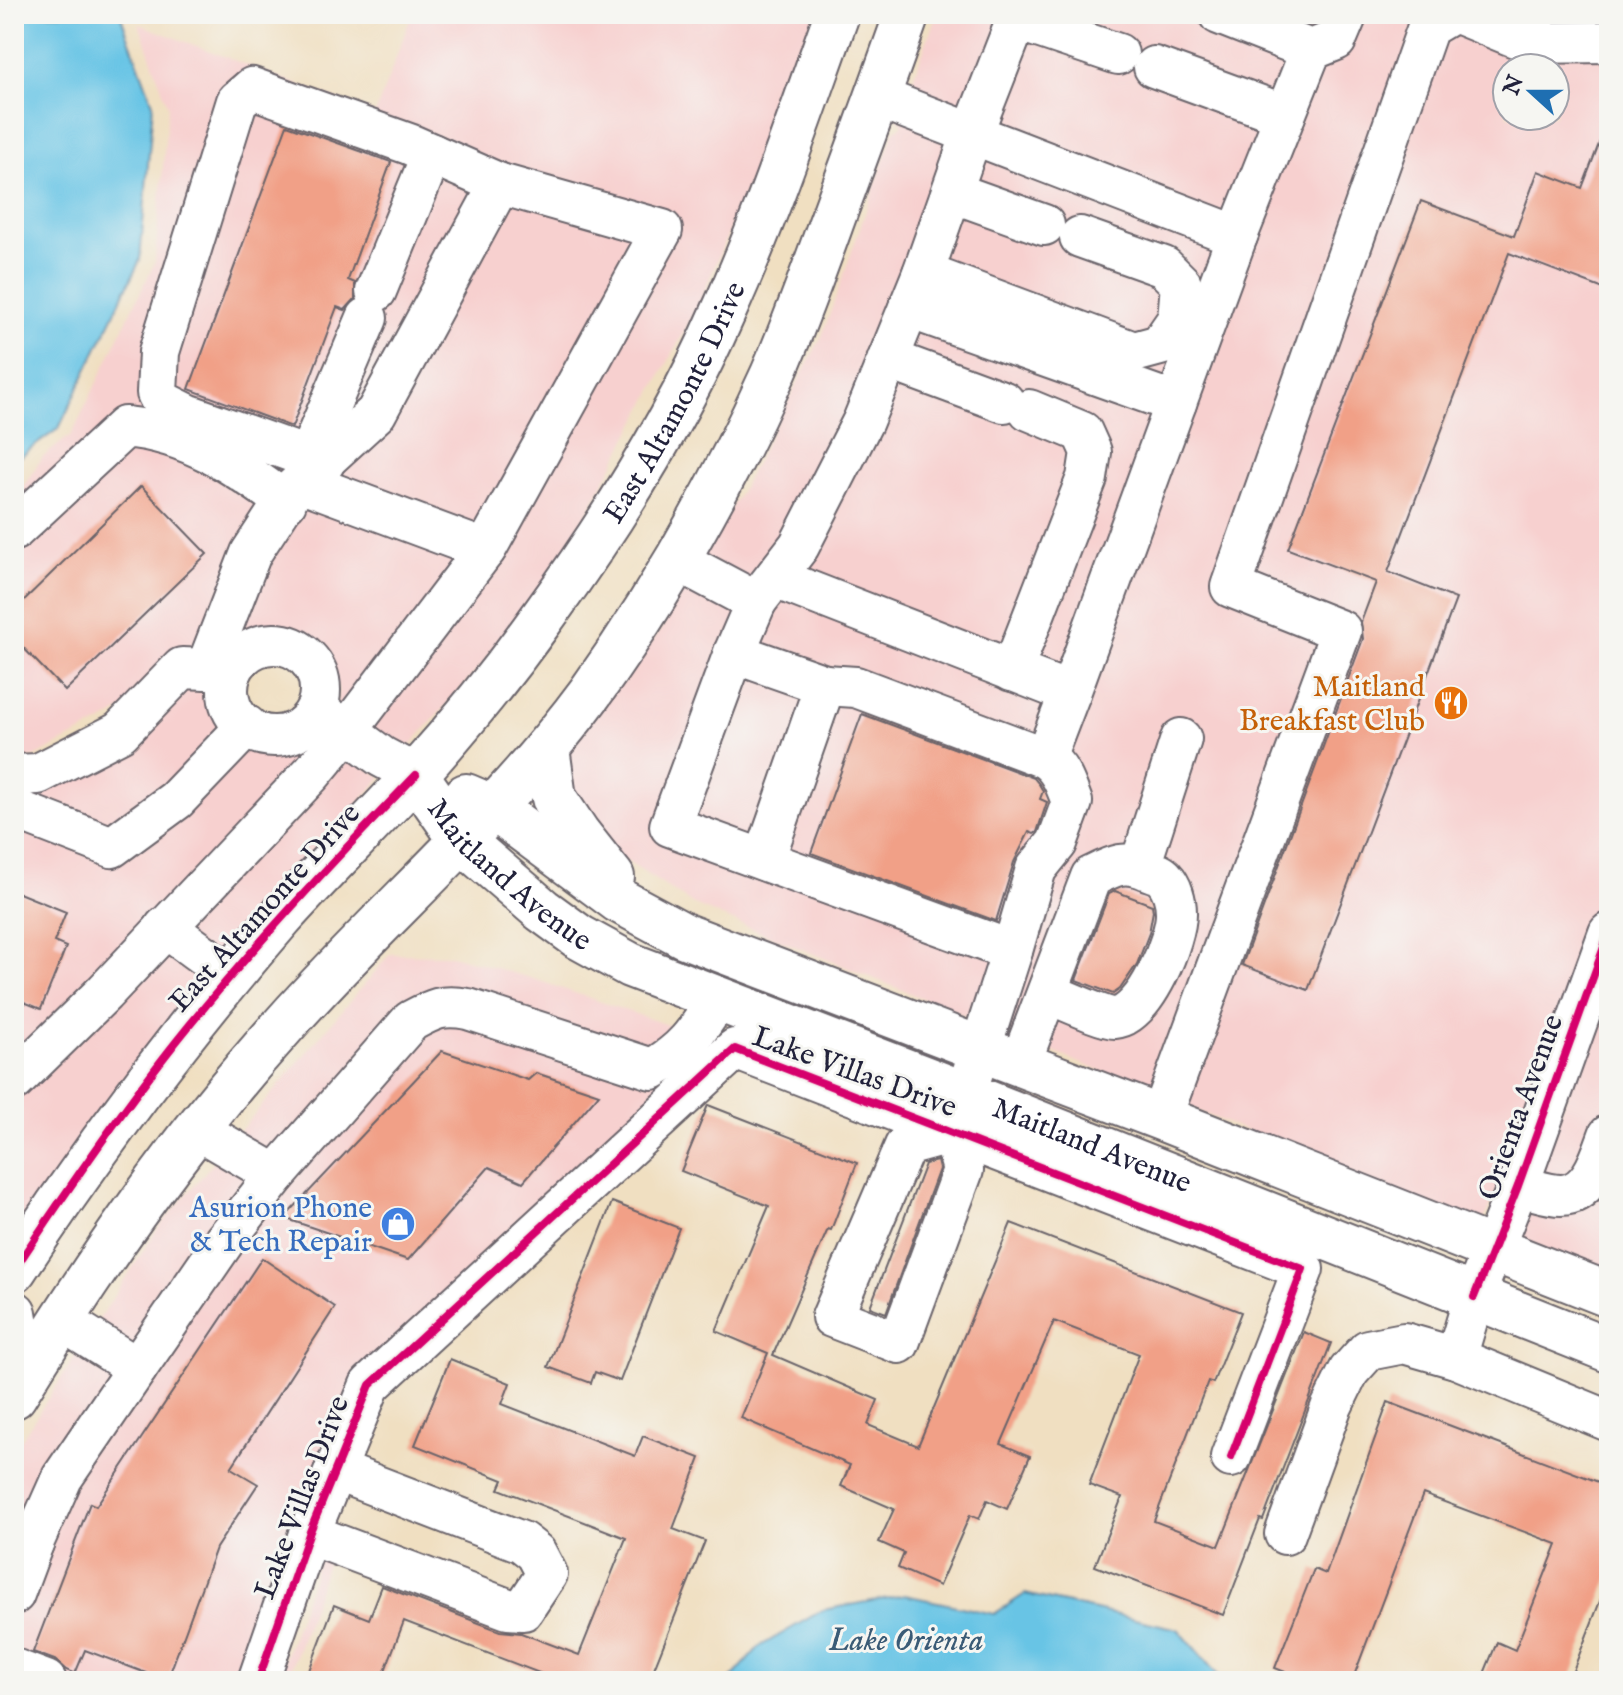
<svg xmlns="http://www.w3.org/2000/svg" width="1623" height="1695" font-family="'IM FELL English',serif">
  <rect width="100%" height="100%" fill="#f6f6f2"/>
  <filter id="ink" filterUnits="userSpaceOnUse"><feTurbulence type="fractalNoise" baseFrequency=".0125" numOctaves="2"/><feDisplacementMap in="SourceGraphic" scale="16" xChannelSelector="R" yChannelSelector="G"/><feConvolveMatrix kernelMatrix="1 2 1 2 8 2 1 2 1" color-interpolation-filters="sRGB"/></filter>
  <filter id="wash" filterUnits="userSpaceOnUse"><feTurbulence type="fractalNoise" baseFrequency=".006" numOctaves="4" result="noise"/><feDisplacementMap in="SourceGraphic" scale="32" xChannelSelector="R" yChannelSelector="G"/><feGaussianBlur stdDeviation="1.8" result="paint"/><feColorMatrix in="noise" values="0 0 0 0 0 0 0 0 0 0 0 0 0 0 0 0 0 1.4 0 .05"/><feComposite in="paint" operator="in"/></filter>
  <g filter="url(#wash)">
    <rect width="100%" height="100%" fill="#f0dfc1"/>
    <g fill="#f7d0cf" fill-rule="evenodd">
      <path d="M 412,14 L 816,14 L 784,99 L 699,304 L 563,559 L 480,667 L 403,754 L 336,703 L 338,690 L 334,672 L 318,645 L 296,631 L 271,627 L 247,632 L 108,719 L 32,758 L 14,759 L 14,500 L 42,458 L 72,434 L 155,262 L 168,106 L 139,24 L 375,114 Z"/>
      <path d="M 937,14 L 1609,14 L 1609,882 L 1501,1179 L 1481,1227 L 694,905 L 611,851 L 570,793 L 561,757 L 658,634 L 739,494 L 822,336 L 894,131 L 903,124 L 898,119 ZM 1507,68 L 1555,68 L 1555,116 L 1507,116 Z"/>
      <path d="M 190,684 L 211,685 L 214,707 L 225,728 L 252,747 L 277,752 L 301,746 L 316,737 L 382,777 L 232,945 L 14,1232 L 14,790 Z"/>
      <path d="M 390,954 L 451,955 L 537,980 L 717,1042 L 357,1374 L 240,1681 L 14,1681 L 14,1451 L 158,1228 Z"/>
      <path d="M 1609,983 L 1609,1279 L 1513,1240 Z"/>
      <path d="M 320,1555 L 329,1558 L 287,1681 L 277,1681 Z"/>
    </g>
    <g fill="#67c4e5" stroke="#447390" stroke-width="2">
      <path d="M 14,14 L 120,14 L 153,104 L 140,260 L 59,428 L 14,461 Z"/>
      <path d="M 1025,1594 L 1178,1629 L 1223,1681 L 729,1681 L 759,1647 L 823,1610 L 905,1595 L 994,1614 Z"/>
    </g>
    <g id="blocks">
      <g fill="#f1a087">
        <path d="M 1607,123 L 1609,123 L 1609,291 L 1509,253 L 1388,572 L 1456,599 L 1308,990 L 1242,965 L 1363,639 L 1361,622 L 1376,582 L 1288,549 L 1421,201 L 1514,236 L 1538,171 L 1582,188 Z"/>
        <path d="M 287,125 L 391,162 L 348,280 L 355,283 L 355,299 L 345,310 L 337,307 L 292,427 L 189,389 Z"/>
        <path d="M 141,486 L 207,554 L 65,691 L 14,638 L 14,610 Z"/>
        <path d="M 862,714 L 1034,778 L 1039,784 L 1043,791 L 1040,799 L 1047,802 L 1037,832 L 1034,834 L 1029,832 L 1014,862 L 996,921 L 811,853 Z"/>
        <path d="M 14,891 L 66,912 L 54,942 L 66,947 L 41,1009 L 14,998 Z"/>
        <path d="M 1115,891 L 1152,905 L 1153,911 L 1149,933 L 1137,964 L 1120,989 L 1113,994 L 1076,980 L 1109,894 Z"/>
        <path d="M 442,1051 L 528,1080 L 536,1073 L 599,1094 L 523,1182 L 489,1167 L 408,1260 L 284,1218 Z"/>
        <path d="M 708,1105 L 857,1163 L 831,1230 L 828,1229 L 773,1355 L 878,1400 L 868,1425 L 918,1446 L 1011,1223 L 1241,1312 L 1213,1383 L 1208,1381 L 1154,1521 L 1219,1546 L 1304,1332 L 1331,1343 L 1263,1520 L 1260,1519 L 1223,1615 L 1095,1566 L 1122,1497 L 1089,1485 L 1139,1354 L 1054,1321 L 1001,1444 L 1030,1456 L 1007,1509 L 987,1500 L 979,1519 L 970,1515 L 939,1586 L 898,1568 L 904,1553 L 879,1542 L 894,1509 L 841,1486 L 850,1465 L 741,1418 L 768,1353 L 716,1331 L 769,1206 L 681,1171 Z"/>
        <path d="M 937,1161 L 939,1169 L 886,1313 L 870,1307 L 925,1164 Z"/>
        <path d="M 612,1202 L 679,1228 L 620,1381 L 595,1372 L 591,1383 L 548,1367 Z"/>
        <path d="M 262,1258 L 335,1307 L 231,1468 L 258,1484 L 216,1548 L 167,1681 L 85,1650 L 75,1674 L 66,1670 L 55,1660 L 33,1652 L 90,1503 L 96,1506 Z"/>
        <path d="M 450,1359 L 510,1383 L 502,1404 L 635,1456 L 643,1436 L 700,1458 L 673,1529 L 705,1541 L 649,1681 L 560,1681 L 404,1621 L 381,1681 L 305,1681 L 334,1605 L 369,1619 L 382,1586 L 500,1631 L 521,1633 L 579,1655 L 626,1538 L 499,1489 L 503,1480 L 415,1445 Z"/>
        <path d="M 1388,1402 L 1609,1486 L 1609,1578 L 1569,1681 L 1481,1681 L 1497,1642 L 1515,1650 L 1557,1544 L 1423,1494 L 1352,1681 L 1308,1681 L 1275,1668 L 1314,1569 L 1326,1574 Z"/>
      </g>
    </g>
  </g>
  <g filter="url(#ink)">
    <use href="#blocks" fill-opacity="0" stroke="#6a646a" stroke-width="2"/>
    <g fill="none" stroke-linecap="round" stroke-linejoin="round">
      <g stroke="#6a646a" stroke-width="44">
        <g id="minor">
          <path d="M 1219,14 L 1311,50 L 1336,40 L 1347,14"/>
          <path d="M 1459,14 L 1530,43 L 1609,42"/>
          <path d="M 1017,20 L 1118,54"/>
          <path d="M 1154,67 L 1285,115"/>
          <path d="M 877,97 L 1237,236"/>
          <path d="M 952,192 L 1044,225"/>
          <path d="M 923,273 L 1134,352 L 1160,345 L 1178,319 L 1181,284 L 1164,267 L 1080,237"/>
          <path d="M 376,291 L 432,154"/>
          <path d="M 909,308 L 1176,403"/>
          <path d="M 888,359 L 1004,402"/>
          <path d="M 308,457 L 367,318"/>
          <path d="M 302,482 L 485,550"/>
          <path d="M 14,530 L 125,427 C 190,433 235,465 286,502"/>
          <path d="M 677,560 L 756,602 L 734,653 L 670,826 L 1012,951 L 953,1133 L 963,1170 L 899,1343 L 832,1317 L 905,1146 L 953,1133"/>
          <path d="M 775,578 L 1070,693 L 1237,236 L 1311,50"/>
          <path d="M 758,599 L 799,546 L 863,421 L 923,273 L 972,134 L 1019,14"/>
          <circle cx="274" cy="690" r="46"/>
          <path d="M 734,653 L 825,685 L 764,860"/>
          <path d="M 206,669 L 251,553 L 293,489 L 376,413 L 500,184"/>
          <path d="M 1012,671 L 1087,478 L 1091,452 L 1082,432 L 1029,410"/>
          <path d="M 825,685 L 856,687 L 1045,758 C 1060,767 1066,786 1072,802 L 1057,843 L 1036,869 L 1012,951"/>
          <path d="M 326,716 L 382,757 L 416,775"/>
          <path d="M 1045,758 L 1070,693"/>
          <path d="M 14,775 L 38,774 L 120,732 L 182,668 L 232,670"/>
          <path d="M 14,809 L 112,847 L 176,800 L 247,726"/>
          <path d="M 1140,866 L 1181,739"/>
          <path d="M 165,927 L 232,976"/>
          <path d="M 1020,1064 L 1091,877 C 1113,866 1124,859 1148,870 C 1153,872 1161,874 1164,878 C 1172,886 1176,901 1176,912 C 1177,938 1145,1016 1115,1018 C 1103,1018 1061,998 1047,993"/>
          <path d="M 14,1081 L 104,993 L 312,773 L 347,731 L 487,547 L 662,230 L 500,184 L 409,144 L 252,88 L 237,101 L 159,352 L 157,393 L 161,401 L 187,414 L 324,463"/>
          <path d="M 1161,1118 L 1341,631 L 1231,587 L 1428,27 L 1450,14"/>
          <path d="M 197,1129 L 276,1175"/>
          <path d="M 1518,1186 C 1531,1188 1547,1195 1561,1195 C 1590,1195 1601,1157 1609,1135"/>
          <path d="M 1456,1358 L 1474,1297 L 1518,1186 L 1609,933"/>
          <path d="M 137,1368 L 225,1240 L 276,1175 L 411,1021 C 433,1009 442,1004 468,1009 L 652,1069 C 686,1050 697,1031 718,999"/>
          <path d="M 309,1534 L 508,1609 L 523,1610 L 547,1574 L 536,1553 L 522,1542 L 335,1470"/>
          <path d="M 1285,1534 L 1331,1408 L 1349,1371 L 1368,1350 L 1404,1343 L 1456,1358 L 1609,1421"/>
          <path d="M 14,1536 L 33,1543 L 62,1478 L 137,1368 L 61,1320"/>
          <path d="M 14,1594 L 33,1543"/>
          <path d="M 14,1669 L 46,1681"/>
          <path d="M 258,1681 L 309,1534 L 370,1385 L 735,1049 L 1303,1269 L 1231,1457"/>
        </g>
      </g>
      <g stroke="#6a646a" stroke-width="48">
        <g id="major">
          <path d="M 547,748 L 554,798 L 578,834 L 612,877"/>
          <path id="s1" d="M 416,775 L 462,841 L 542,910 L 579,937 L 630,965 L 965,1094 L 1609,1350"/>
          <path d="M 466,796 L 494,808 L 618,900 L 685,936 L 1161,1118 L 1609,1295"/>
          <path id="s2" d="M 14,1270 C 95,1147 183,1030 280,918 C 324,869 372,823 416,774 C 462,723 505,670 545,614 C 614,519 676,420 723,313 C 767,216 801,114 837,14"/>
          <path d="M 14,1313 L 20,1348 L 14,1386"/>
          <path d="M 14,1396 C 94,1265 181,1139 284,1025 C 384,912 500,815 590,693 C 662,593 722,487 773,374 C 794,326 812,276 830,226 C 856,155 882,85 907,14"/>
        </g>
      </g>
      <use href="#minor" stroke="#fff" stroke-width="40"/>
      <use href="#major" stroke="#fff" stroke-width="44"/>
      <g stroke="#f6f6f2" stroke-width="13">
        <g id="cycleway">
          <path d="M 14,1270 C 65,1193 118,1115 176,1042 C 251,948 333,861 416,775"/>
          <path d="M 1474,1297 L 1518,1186 L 1609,933"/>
          <path d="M 258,1681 L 309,1534 L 370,1385 L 735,1049 L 1303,1269 L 1231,1457"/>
        </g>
      </g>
      <use href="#cycleway" stroke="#d6006c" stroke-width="8"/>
    </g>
  </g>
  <defs>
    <g id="restaurant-disc" transform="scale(1.8)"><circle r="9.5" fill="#e8710a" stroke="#f6f6f2"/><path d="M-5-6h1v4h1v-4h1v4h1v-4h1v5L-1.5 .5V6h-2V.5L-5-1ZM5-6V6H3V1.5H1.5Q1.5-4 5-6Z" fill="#fff"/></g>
    <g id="shop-disc" transform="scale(1.8)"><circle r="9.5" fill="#3f7fe0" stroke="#f6f6f2"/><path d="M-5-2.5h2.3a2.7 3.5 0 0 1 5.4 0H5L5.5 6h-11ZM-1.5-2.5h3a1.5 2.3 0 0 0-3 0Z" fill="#fff"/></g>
  </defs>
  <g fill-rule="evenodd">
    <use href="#restaurant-disc" x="1451" y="703"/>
    <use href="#shop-disc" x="398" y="1224"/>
  </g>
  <g text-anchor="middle" stroke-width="6" stroke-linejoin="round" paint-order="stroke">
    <g font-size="30" fill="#22223b" stroke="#f6f6f2">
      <text dy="10" stroke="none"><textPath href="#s2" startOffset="1094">East Altamonte Drive</textPath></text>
      <text dy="10" stroke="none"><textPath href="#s1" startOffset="138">Maitland Avenue</textPath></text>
      <text transform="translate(264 907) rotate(-48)" y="10">East Altamonte Drive</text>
      <text transform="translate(855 1071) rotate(20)" y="10">Lake Villas Drive</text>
      <text transform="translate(1520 1107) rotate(-70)" y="10">Orienta Avenue</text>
      <text dy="10" stroke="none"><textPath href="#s1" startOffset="786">Maitland Avenue</textPath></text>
      <text transform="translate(301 1497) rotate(-69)" y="10">Lake Villas Drive</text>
    </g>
    <g font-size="30" fill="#c56008" stroke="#f6f6f2" text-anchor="end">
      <text x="1425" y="696">Maitland<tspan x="1425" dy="34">Breakfast Club</tspan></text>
    </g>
    <g font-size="30" fill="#366cbe" stroke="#f6f6f2" text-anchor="end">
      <text x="372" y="1217">Asurion Phone<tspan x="372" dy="34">&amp; Tech Repair</tspan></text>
    </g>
    <g font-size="32" font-style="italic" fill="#3a5b76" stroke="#f6f6f2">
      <text x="906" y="1650">Lake Orienta</text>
    </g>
  </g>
  <rect width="1623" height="1695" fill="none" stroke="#f6f6f2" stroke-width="48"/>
  <g transform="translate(1531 92) rotate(291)"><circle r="38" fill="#f6f6f2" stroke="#a1a1a9" stroke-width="2"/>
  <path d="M0-6L14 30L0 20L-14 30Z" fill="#1f6fb2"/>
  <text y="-12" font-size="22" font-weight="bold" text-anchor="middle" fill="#22223b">N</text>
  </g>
</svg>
